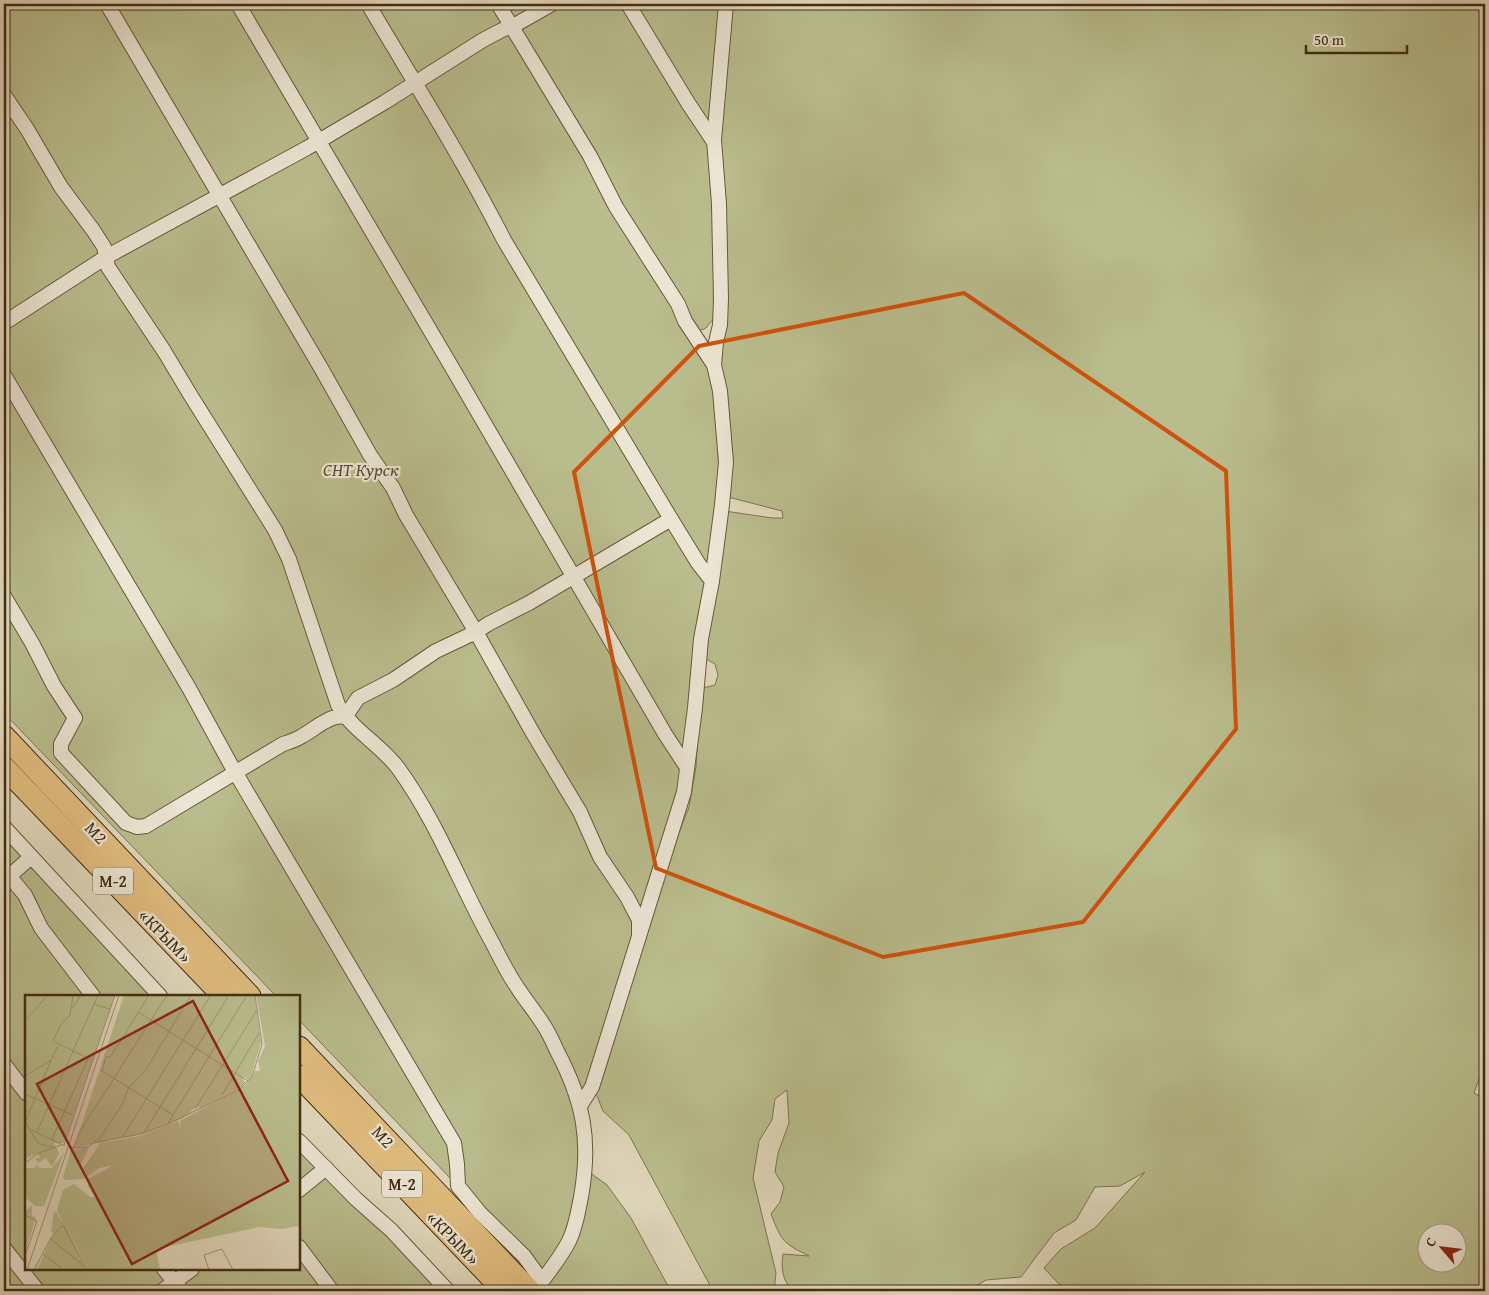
<svg xmlns="http://www.w3.org/2000/svg" width="1489" height="1295" font-family="'Gentium Book Plus',serif">
  <rect width="100%" height="100%" fill="#e0d7bb"/>
  <filter id="stains"><feTurbulence type="fractalNoise" baseFrequency=".004" numOctaves="4"/><feColorMatrix values="0 0 0 0 .2 0 0 0 0 .09 0 0 0 0 .02 0 0 0 .5 -.17"/></filter>
  <radialGradient id="worn" r=".72"><stop offset=".6" stop-color="#630" stop-opacity="0"/><stop offset="1" stop-color="#630" stop-opacity=".3"/></radialGradient>
  <g fill="#b9bc8c" stroke="#7e7450" fill-rule="evenodd">
    <path d="M 4,4 L 722,4 L 715,317 L 706,328 L 692,334 L 711,368 L 722,467 L 707,580 L 693,650 L 693,673 L 684,745 L 673,755 L 682,770 L 679,792 L 643,903 L 630,911 L 637,922 L 597,1060 L 577,1105 L 580,1166 L 571,1227 L 543,1275 L 299,1020 L 299,996 L 276,996 L 4,713 Z"/>
    <path d="M 728,4 L 1485,4 L 1485,1062 L 1474,1093 L 1485,1099 L 1485,1291 L 1071,1291 L 1058,1283 L 1044,1268 L 1061,1249 L 1095,1228 L 1145,1172 L 1120,1186 L 1095,1187 L 1076,1220 L 1054,1233 L 1021,1277 L 986,1280 L 968,1291 L 793,1291 C 782,1281 781,1267 783,1254 L 809,1256 C 783,1243 782,1242 771,1214 L 780,1202 L 784,1187 L 775,1172 L 778,1153 L 789,1123 L 787,1090 L 775,1099 L 772,1120 L 759,1141 L 753,1178 L 776,1273 L 774,1291 L 713,1291 L 629,1135 L 603,1111 L 595,1091 L 676,840 L 689,807 L 696,767 L 698,728 L 703,688 L 715,685 L 718,675 L 715,664 L 703,657 L 725,511 L 772,518 L 783,518 L 782,511 L 728,497 L 720,343 L 720,155 ZM 1426,1232 L 1456,1232 L 1456,1262 L 1426,1262 Z"/>
    <path d="M 4,831 L 155,996 L 26,996 L 26,1269 L 299,1269 L 299,1146 L 444,1291 L 4,1291 Z"/>
    <path d="M 589,1172 L 607,1185 L 631,1218 L 668,1286 L 675,1291 L 547,1291 L 547,1284 Z"/>
  </g>
  <g fill="none" stroke-linecap="round" stroke-linejoin="round">
    <g stroke="#6a583d" stroke-width="16">
      <g id="minor">
        <path d="M 107,4 L 321,368 L 370,455 L 393,488 L 406,515 L 476,632 L 534,735 L 580,812 L 600,857 L 627,897 L 639,920 L 639,936"/>
        <path d="M 238,4 L 447,359 L 665,734 L 686,766"/>
        <path d="M 368,4 C 414,82 463,159 504,240 L 671,519"/>
        <path d="M 498,4 L 590,156 L 616,207 L 678,304 L 685,321 L 714,365"/>
        <path d="M 628,4 L 688,103 L 714,142"/>
        <path d="M 4,95 L 27,129 L 61,187 L 93,230 L 104,247 L 108,267 L 164,351 L 191,396 L 275,530 L 289,559 L 338,705 C 353,731 380,744 398,768 C 438,823 460,885 493,944 C 501,960 509,976 519,990 C 527,1002 536,1013 543,1024 C 549,1033 553,1042 557,1051 C 584,1102 591,1141 581,1197 C 578,1212 576,1227 569,1241 C 560,1259 546,1275 535,1291"/>
        <path d="M 4,323 L 106,257 L 307,148 L 385,102 L 483,40 L 502,30 L 513,26 L 552,4"/>
        <path d="M 4,375 L 189,688 L 231,765 L 454,1143 L 457,1164 L 458,1186 L 480,1213 L 524,1256 L 542,1281"/>
        <path d="M 712,581 L 722,505 L 726,462 L 720,391 L 714,365 L 716,342 L 720,325 L 721,299 L 719,204 L 714,140 L 726,4"/>
        <path d="M 4,596 L 32,643 L 54,686 L 75,718 L 61,744 L 61,753 L 126,823 L 137,827 L 146,826 L 283,744 C 289,742 296,740 302,736 C 315,729 330,714 345,717"/>
        <path d="M 345,717 L 358,698 L 393,680 L 436,651 L 476,632 L 488,624 L 529,603 L 671,519 L 698,563 L 712,581 L 701,639 L 695,708 L 684,792 L 598,1068 L 592,1087 L 580,1106"/>
        <path d="M 4,827 L 160,996"/>
        <path d="M 10,877 L 25,895 L 41,928 L 93,996"/>
        <path d="M 4,881 L 31,857"/>
        <path d="M 4,1064 L 26,1093"/>
        <path d="M 299,1141 L 356,1199 L 391,1230 L 448,1291"/>
        <path d="M 299,1190 L 326,1168"/>
        <path d="M 299,1247 L 332,1291"/>
        <path d="M 4,1248 L 38,1291"/>
        <path d="M 164,1269 L 182,1291"/>
        <path d="M 162,1291 L 192,1269"/>
      </g>
    </g>
    <g stroke="#432d13" stroke-width="23">
      <g id="highway">
        <path d="M 4,736 L 250,996"/>
        <path d="M 4,767 L 223,996"/>
        <path d="M 299,1047 L 530,1291"/>
        <path d="M 299,1076 L 504,1291"/>
      </g>
    </g>
    <use href="#minor" stroke="#ebe5d3" stroke-width="14"/>
    <use href="#highway" stroke="#e0bc7e" stroke-width="21"/>
  </g>
  <path fill="none" stroke="#cf520d" stroke-width="4" stroke-linejoin="round" d="M 964,293 L 1226,471 L 1236,729 L 1083,922 L 883,957 L 656,868 L 574,472 L 699,346 Z"/>
  <g text-anchor="middle" stroke-width="4.5" stroke-linejoin="round" paint-order="stroke">
    <g fill="#ebe5d3" stroke="#75644d" stroke-width="1">
      <rect x="93" y="867.5" width="40" height="27" rx="4"/>
      <rect x="382" y="1170.5" width="40" height="27" rx="4"/>
    </g>
    <g font-size="16" font-weight="bold" fill="#432d13">
      <text x="113" y="887">М-2</text>
      <text x="402" y="1190">М-2</text>
    </g>
    <g font-size="18" font-style="italic" fill="#5b4a2b" stroke="#ebe5d3">
      <text x="361" y="476">СНТ Курск</text>
    </g>
    <g font-size="18" fill="#432d13" stroke="#ebe5d3">
      <text transform="translate(96 833) rotate(47)" y="6">М2</text>
      <text transform="translate(165 936) rotate(46)" y="6">«КРЫМ»</text>
      <text transform="translate(383 1137) rotate(47)" y="6">М2</text>
      <text transform="translate(453 1238) rotate(46)" y="6">«КРЫМ»</text>
    </g>
  </g>
  <g transform="translate(25 995)">
    <rect width="275" height="275" fill="#e0d7bb"/>
    <path d="M 0,0 L 90,0 L 39,148 L 29,148 L 34,158 L 27,172 L 21,163 L 13,168 L 10,163 L 15,163 L 13,158 L 7,161 L 6,158 L 6,162 L 3,162 L 0,167 ZM 99,0 L 230,0 L 236,47 L 226,82 L 224,85 L 219,82 L 218,85 L 221,88 L 215,93 L 175,113 L 172,111 L 158,123 L 119,138 L 49,153 ZM 231,0 L 275,0 L 275,231 L 256,234 L 234,232 L 131,254 L 135,275 L 63,275 L 42,234 L 61,275 L 12,275 L 29,237 L 26,238 L 29,216 L 33,219 L 32,223 L 33,221 L 39,228 L 32,216 L 38,195 L 49,189 L 65,202 L 70,202 L 63,191 L 63,184 L 87,171 L 74,173 L 58,184 L 40,185 L 38,182 L 46,155 L 64,152 L 56,169 L 56,177 L 75,148 L 115,141 L 153,126 L 156,134 L 155,126 L 221,90 L 230,76 L 235,76 L 233,66 L 240,51 ZM 39,158 L 19,211 L 10,211 L 0,202 L 0,173 L 10,173 L 11,169 L 15,173 L 27,173 ZM 7,210 L 7,221 L 11,222 L 0,258 L 0,217 Z" fill="#b9bc8c"/>
    <path fill="none" stroke="#a19378" stroke-width="1" d="M 48,0 L 45,20 L 35,31 L 28,46 L 66,65M 69,9 L 84,14M 47,13 L 56,0M 113,17 L 223,86M 0,26 L 23,0M 0,81 L 26,65 L 33,51M 0,99 L 48,120M 197,100 L 234,38M 170,114 L 232,15M 148,120 L 222,0M 0,125 L 4,134 L 40,151M 1,125 L 26,65M 143,129 L 215,94 L 227,82 L 237,49 L 230,0M 4,134 L 14,149 L 27,152M 12,137 L 73,0M 119,138 L 204,0M 97,143 L 186,0M 27,144 L 63,64M 72,147 L 116,139 L 143,129 L 148,120 L 77,76 L 81,62 L 86,61 L 124,0M 39,150 L 90,0M 46,153 L 63,152 L 75,143 L 98,108 L 103,94 L 122,73 L 166,0M 48,154 L 54,138 L 142,0M 0,168 L 14,158 L 36,150M 0,220 L 12,226 L 0,261M 26,244 L 60,272M 18,259 L 39,275M 2,275 L 94,0M 9,275 L 26,243 L 38,230 L 62,275M 184,275 L 179,260 L 197,254 L 208,275"/>
    <path fill="#8f2418" fill-opacity="0.15" stroke="#8f2418" stroke-width="2.5" d="M 168,6 L 263,186 L 107,269 L 12,89 Z"/>
    <rect width="275" height="275" fill="none" stroke="#432d13" stroke-width="2.5"/>
  </g>
  <rect width="1489" height="1295" fill="none" stroke="#e0d7bb" stroke-width="20"/>
  <rect x="5" y="5" width="1479" height="1285" fill="none" stroke="#432d13" stroke-width="2.5"/>
  <rect x="10" y="10" width="1469" height="1275" fill="none" stroke="#432d13"/>
  <g transform="translate(1442 1248) rotate(298)"><circle r="24" fill="#ebe5d3" stroke="#a89b86"/>
  <path d="M0-4L9 19L0 12L-9 19Z" fill="#8f2418"/>
  <text y="-8" font-size="14" font-weight="bold" text-anchor="middle" fill="#432d13">С</text>
  </g>
  <path d="M1306 45v8h101v-8" fill="none" stroke="#432d13" stroke-width="2.5"/>
  <text x="1314" y="45" font-size="15" fill="#432d13" stroke="#ebe5d3" stroke-width="4" paint-order="stroke">50 m</text>
  <rect width="100%" height="100%" filter="url(#stains)"/>
  <rect width="100%" height="100%" fill="url(#worn)"/>
</svg>
